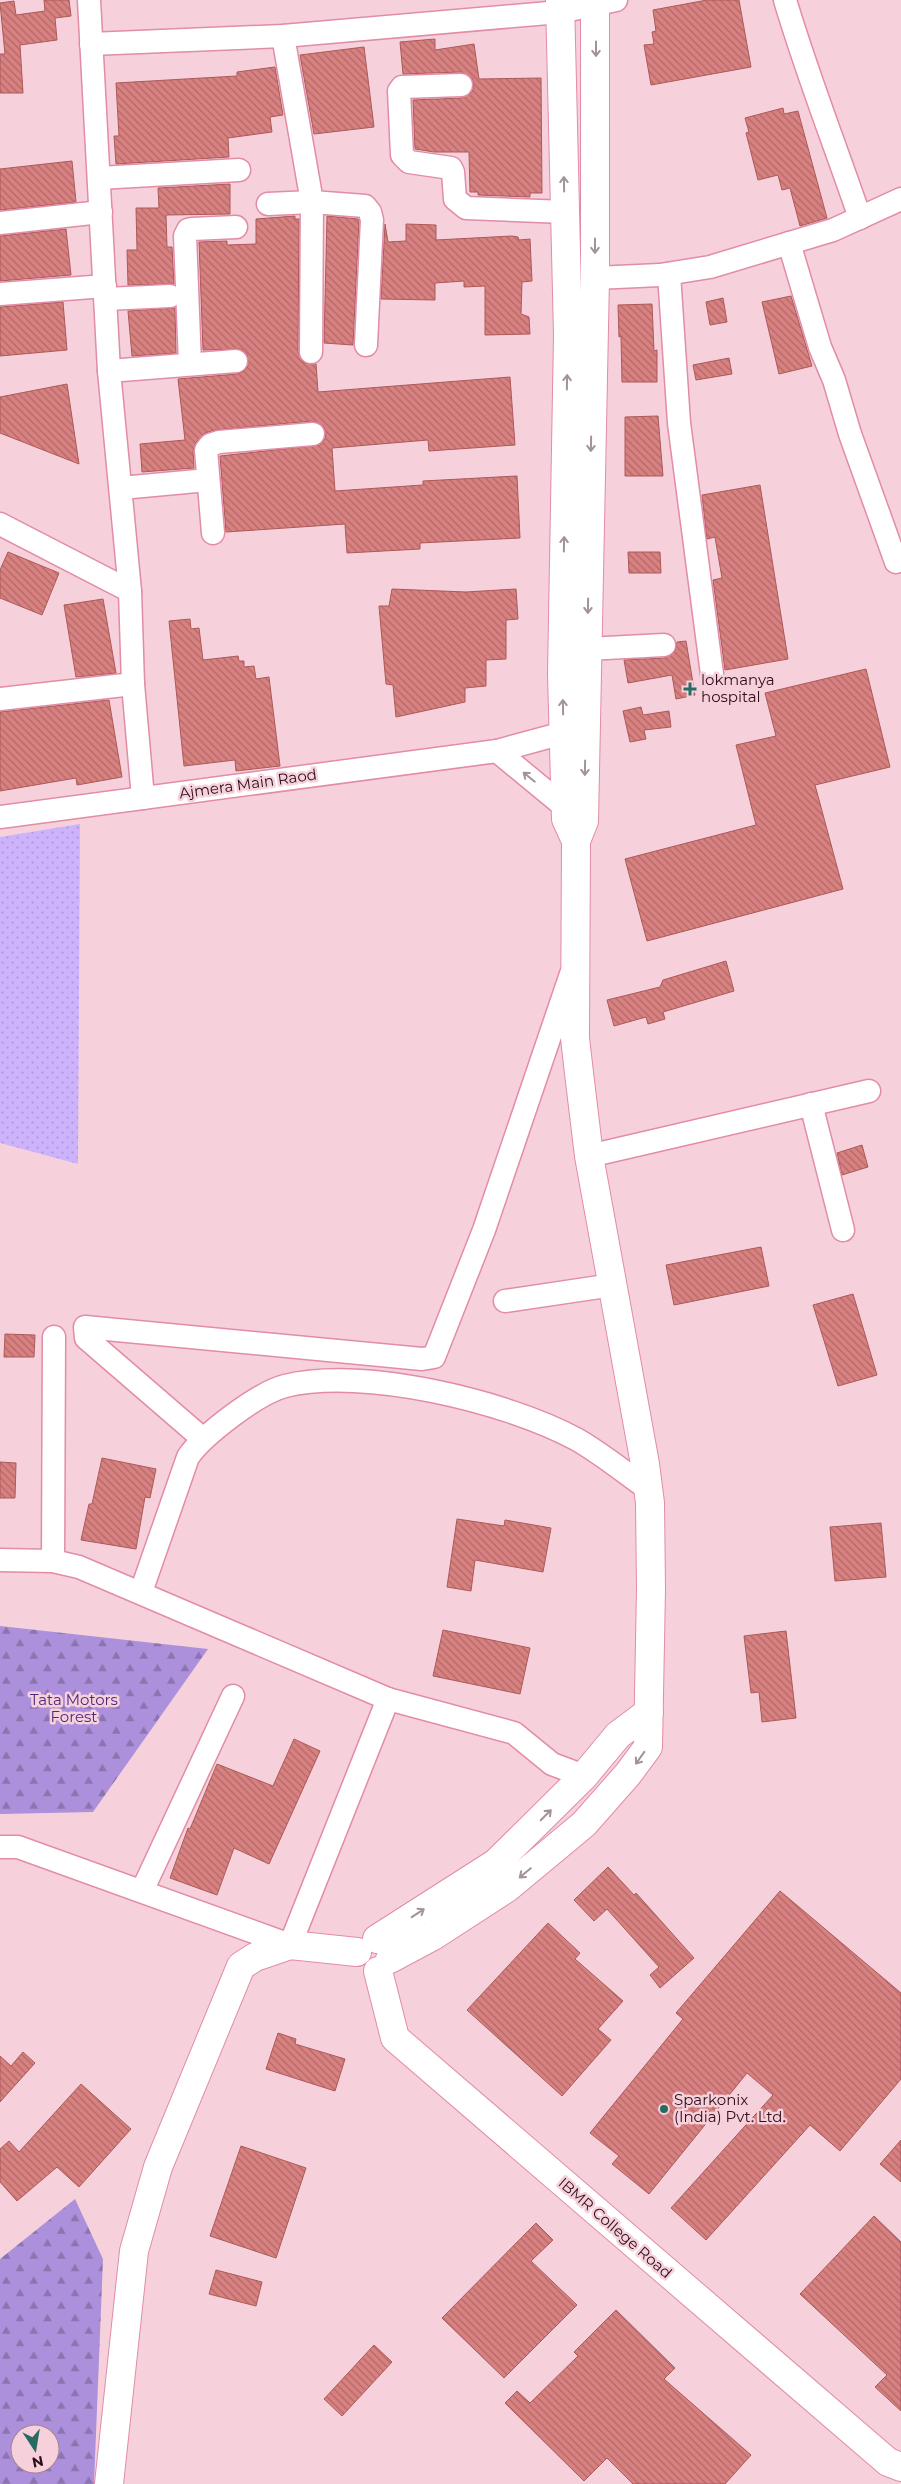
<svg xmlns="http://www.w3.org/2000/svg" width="901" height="2484" font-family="Montserrat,sans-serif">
  <defs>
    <pattern id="grass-dots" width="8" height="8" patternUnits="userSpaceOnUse" patternTransform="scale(1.25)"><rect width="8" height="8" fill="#cdb3fb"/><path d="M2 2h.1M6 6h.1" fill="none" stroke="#b099d7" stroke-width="1.8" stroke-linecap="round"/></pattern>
    <pattern id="forest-firs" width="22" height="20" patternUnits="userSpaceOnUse" patternTransform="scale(1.25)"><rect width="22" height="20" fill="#ac90db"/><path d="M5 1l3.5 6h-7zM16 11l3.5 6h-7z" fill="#8c74b1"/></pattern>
    <pattern id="building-back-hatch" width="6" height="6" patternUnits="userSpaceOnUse" patternTransform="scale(1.25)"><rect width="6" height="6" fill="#d88180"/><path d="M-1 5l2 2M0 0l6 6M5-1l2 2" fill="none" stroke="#b06868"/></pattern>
  </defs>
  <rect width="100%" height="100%" fill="#f6d1db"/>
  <path fill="url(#grass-dots)" d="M 80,824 L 78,1164 L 0,1143 L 0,837 Z"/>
  <g fill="url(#forest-firs)" fill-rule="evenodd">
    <path d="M 0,1626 L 208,1649 L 93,1812 L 0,1814 Z"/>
    <path d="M 75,2199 L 103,2259 L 94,2484 L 0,2484 L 0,2259 ZM 20,2434 L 50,2434 L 50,2464 L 20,2464 Z"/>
  </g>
  <g fill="url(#building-back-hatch)" stroke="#ac595a">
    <path d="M 44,0 L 69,0 L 71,16 L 55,18 L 57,40 L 20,45 L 23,93 L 0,93 L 0,54 L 5,54 L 0,3 L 14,1 L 16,15 L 45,11 Z"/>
    <path d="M 707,0 L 739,0 L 751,67 L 651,85 L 644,45 L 654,44 L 652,32 L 656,31 L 653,10 Z"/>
    <path d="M 435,39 L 435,50 L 474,44 L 479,79 L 541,78 L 542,193 L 530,193 L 530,197 L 478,195 L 478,192 L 470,192 L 469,152 L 434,152 L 415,149 L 413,100 L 462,98 L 472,92 L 474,85 L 472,78 L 461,72 L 403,74 L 400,42 Z"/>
    <path d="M 364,47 L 374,127 L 314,134 L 300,55 Z"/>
    <path d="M 275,67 L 283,115 L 270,117 L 272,132 L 228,138 L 229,157 L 116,164 L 114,136 L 119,136 L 116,83 L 237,76 L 237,72 Z"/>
    <path d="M 783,108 L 784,114 L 798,111 L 827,218 L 800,226 L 790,188 L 782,190 L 778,175 L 758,180 L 746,133 L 749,132 L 745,118 Z"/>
    <path d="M 72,161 L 76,202 L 0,210 L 0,169 Z"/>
    <path d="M 230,184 L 230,214 L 166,215 L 167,247 L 172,247 L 174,284 L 128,285 L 127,250 L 137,250 L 136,208 L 159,208 L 158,188 Z"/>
    <path d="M 295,216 L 295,219 L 299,219 L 298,352 L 304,363 L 316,364 L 318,392 L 510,377 L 515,445 L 429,451 L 428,440 L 332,448 L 335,491 L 423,485 L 423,481 L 517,476 L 520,538 L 420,543 L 420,549 L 347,553 L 345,524 L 226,532 L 220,456 L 320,445 L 325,439 L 326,432 L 323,426 L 312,421 L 215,430 L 205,433 L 196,442 L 193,451 L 194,468 L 142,472 L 140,444 L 185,440 L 178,379 L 237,374 L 244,371 L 248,366 L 247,354 L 241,349 L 203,350 L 199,242 L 227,241 L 227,245 L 256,244 L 256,219 Z"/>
    <path d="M 327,216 L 358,219 L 359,221 L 353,345 L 324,343 Z"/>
    <path d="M 385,224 L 388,242 L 406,241 L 406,224 L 436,225 L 436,240 L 512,236 L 518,237 L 519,240 L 530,239 L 532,281 L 522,282 L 521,314 L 529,317 L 530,334 L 485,335 L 485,286 L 464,287 L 464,281 L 435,283 L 435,300 L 381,299 Z"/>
    <path d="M 66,229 L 71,275 L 0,281 L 0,236 Z"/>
    <path d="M 791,296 L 812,366 L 779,374 L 762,302 Z"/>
    <path d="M 723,298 L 727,322 L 710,325 L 706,302 Z"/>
    <path d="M 63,302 L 67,350 L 0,356 L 0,307 Z"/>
    <path d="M 652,304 L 654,351 L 657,350 L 657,382 L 622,382 L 621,336 L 619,337 L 618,305 Z"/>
    <path d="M 175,308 L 176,353 L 132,356 L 128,311 Z"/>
    <path d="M 729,358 L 732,374 L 696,380 L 693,365 Z"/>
    <path d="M 67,384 L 79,464 L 0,433 L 0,397 Z"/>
    <path d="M 658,416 L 663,476 L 625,476 L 625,417 Z"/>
    <path d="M 760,485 L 788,659 L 725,670 L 713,580 L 722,578 L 715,537 L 707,539 L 702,495 Z"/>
    <path d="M 8,552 L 59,573 L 42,615 L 0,598 L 0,570 Z"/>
    <path d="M 628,552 L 660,552 L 661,573 L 629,573 Z"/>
    <path d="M 392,589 L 466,592 L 516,589 L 518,619 L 506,620 L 506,659 L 486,660 L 486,686 L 465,688 L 465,702 L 396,717 L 393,685 L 386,684 L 379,606 L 389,606 Z"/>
    <path d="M 103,599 L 116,673 L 76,677 L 64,605 Z"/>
    <path d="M 190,619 L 191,629 L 199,628 L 203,660 L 238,656 L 239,661 L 244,661 L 244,667 L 254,666 L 256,679 L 269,677 L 280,766 L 236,771 L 235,760 L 184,766 L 169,621 Z"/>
    <path d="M 686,641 L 695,695 L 676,699 L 672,675 L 628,683 L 624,660 L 665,658 L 675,651 L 677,642 Z"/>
    <path d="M 866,669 L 890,767 L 815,785 L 843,889 L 647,941 L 625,859 L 756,825 L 736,745 L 776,736 L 765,693 Z"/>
    <path d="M 109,700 L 122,777 L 77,785 L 76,778 L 0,791 L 0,712 Z"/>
    <path d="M 641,707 L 643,715 L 669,711 L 671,727 L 644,730 L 646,739 L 630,742 L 623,711 Z"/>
    <path d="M 726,961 L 734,991 L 663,1012 L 665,1019 L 648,1024 L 646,1017 L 614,1026 L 607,1000 L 660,987 L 663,980 Z"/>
    <path d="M 862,1145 L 868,1167 L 842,1175 L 837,1153 Z"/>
    <path d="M 761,1247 L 769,1286 L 674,1305 L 666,1265 Z"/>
    <path d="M 853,1294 L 877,1375 L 838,1386 L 813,1305 Z"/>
    <path d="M 5,1334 L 35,1335 L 34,1357 L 4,1357 Z"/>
    <path d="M 102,1458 L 156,1469 L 150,1498 L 145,1497 L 136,1549 L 81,1540 L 89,1504 L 92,1504 Z"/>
    <path d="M 0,1462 L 16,1463 L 15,1498 L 0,1498 Z"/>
    <path d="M 457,1519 L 504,1526 L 505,1520 L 551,1528 L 543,1572 L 475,1560 L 471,1591 L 447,1587 Z"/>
    <path d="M 881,1523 L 886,1577 L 835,1581 L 830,1527 Z"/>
    <path d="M 443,1630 L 530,1648 L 520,1694 L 433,1676 Z"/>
    <path d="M 786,1631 L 796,1718 L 762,1722 L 759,1692 L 751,1693 L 744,1636 Z"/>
    <path d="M 294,1739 L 320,1751 L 269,1864 L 234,1848 L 217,1895 L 170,1878 L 188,1828 L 190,1829 L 217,1764 L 273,1786 Z"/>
    <path d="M 608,1867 L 634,1895 L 636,1893 L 694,1958 L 660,1988 L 650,1975 L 659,1967 L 607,1909 L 594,1921 L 574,1900 Z"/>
    <path d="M 780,1891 L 901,1993 L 901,2079 L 840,2151 L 810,2125 L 706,2240 L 671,2208 L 773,2095 L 747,2073 L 649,2194 L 612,2164 L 619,2156 L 590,2133 L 683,2019 L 676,2013 Z"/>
    <path d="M 548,1923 L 580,1953 L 575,1959 L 623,2001 L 598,2029 L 611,2040 L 562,2096 L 467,2010 Z"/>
    <path d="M 278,2033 L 296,2039 L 295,2044 L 345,2059 L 335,2091 L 266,2069 Z"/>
    <path d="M 23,2052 L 35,2063 L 0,2102 L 0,2056 L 11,2066 Z"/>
    <path d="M 81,2084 L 131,2129 L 79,2187 L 57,2167 L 17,2201 L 0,2182 L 0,2149 L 9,2141 L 19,2152 Z"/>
    <path d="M 901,2140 L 901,2182 L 880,2164 Z"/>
    <path d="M 241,2146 L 306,2168 L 276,2258 L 210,2236 Z"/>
    <path d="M 874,2216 L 901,2242 L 901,2411 L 875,2387 L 887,2375 L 800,2294 Z"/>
    <path d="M 536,2223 L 553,2240 L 531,2261 L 577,2305 L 504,2378 L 442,2318 Z"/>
    <path d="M 216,2270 L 262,2282 L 256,2306 L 209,2294 Z"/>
    <path d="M 616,2310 L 675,2368 L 664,2379 L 751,2455 L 725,2484 L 633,2484 L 607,2458 L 584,2481 L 505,2403 L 517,2391 L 530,2403 L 578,2356 L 574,2352 Z"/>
    <path d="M 374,2345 L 392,2362 L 342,2416 L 324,2399 Z"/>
  </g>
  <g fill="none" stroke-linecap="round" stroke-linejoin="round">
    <g stroke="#e28ca6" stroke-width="25">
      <g id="minor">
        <path d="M 89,0 L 109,371 L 130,591 L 133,684 L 143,798"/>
        <path d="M 785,0 C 807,74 835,145 860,218"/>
        <path d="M 283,36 L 312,202 L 311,352"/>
        <path d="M 91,44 L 283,36 L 560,12 L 616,0"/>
        <path d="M 461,85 L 402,87 L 399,91 L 402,155 L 409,162 L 451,168 L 453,172 L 455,199 L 466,208 L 565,212"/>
        <path d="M 99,178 L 239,170"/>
        <path d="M 268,204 L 312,202 L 365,206 L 370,212 L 372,220 L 366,345"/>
        <path d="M 0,223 L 101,212"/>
        <path d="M 789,243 L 820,347 L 834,380 L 850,434 L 896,562"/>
        <path d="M 669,274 L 679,423 L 712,674"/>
        <path d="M 595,278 L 660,275 L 710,267 L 833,230 L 901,199"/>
        <path d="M 0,294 L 105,286"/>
        <path d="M 106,299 L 170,296"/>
        <path d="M 190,364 L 185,236 L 188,230 L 192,229 L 236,227"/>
        <path d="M 109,371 L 236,361"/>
        <path d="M 121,488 L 208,480"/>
        <path d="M 0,524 L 130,591"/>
        <path d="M 213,533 L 206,450 L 210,445 L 219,442 L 313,434"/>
        <path d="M 587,649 L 664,645"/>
        <path d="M 0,699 L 133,684"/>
        <path d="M 497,751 L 565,807 L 578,807"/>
        <path d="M 0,817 L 497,751 L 563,733 L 580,733"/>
        <path d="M 811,1104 L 843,1230"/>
        <path d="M 589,1156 L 869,1091"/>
        <path d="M 505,1301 L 613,1285"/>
        <path d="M 203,1439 L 86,1338 L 85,1327 L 422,1359 L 434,1357 L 484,1230 L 571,974"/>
        <path d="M 0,1560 L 53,1561 L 79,1567 L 388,1699 L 514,1733 L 552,1764 L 584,1776"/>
        <path d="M 53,1561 L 54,1337"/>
        <path d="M 141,1592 L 188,1457 C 203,1435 258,1393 285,1386 C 364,1367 505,1401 576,1439 C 601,1453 625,1473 648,1489"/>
        <path d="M 0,1847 L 18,1847 L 290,1945 L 388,1699"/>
        <path d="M 142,1891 L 233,1696"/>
      </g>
    </g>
    <g stroke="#e28ca6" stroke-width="30">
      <g id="major">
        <path d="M 560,0 L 568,335 L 562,674 L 566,819 L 576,841"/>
        <path d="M 377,1939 L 496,1863 L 584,1776 L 618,1735 L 649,1712"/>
        <path d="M 390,1959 L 433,1936 L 507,1888 L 584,1824 L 628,1774 L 648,1747 L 651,1589 L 650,1503 L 645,1464 L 589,1156 L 579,1073 L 575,1038 L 576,841 L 584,821 L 595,278 L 595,0"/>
        <path d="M 378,1971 L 395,2038 L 888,2462 L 901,2467"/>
        <path d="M 109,2484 L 134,2251 L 158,2167 L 241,1966 L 255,1957 L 290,1945 L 357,1952"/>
      </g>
    </g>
    <use href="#minor" stroke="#fff" stroke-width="22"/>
    <use href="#major" stroke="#fff" stroke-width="28"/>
  </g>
  <defs><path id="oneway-shaft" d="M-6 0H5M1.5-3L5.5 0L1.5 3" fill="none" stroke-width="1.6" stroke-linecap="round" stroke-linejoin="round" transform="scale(1.25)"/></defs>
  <g stroke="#a19398">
    <use href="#oneway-shaft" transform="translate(596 49) rotate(90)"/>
    <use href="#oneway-shaft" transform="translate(564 184) rotate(-91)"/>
    <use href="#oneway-shaft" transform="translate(595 246) rotate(90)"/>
    <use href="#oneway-shaft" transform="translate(567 382) rotate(-89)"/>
    <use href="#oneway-shaft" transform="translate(591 444) rotate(91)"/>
    <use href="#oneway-shaft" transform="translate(564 544) rotate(-89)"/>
    <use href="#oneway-shaft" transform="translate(588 606) rotate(91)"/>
    <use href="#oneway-shaft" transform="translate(563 707) rotate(-91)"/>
    <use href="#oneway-shaft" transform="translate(585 768) rotate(91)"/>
    <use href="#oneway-shaft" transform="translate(529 777) rotate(-141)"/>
    <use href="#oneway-shaft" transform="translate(640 1758) rotate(125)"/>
    <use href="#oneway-shaft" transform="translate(546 1815) rotate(-45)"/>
    <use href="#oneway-shaft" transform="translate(525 1873) rotate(140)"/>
    <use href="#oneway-shaft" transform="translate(418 1913) rotate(-33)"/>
  </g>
  <g fill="#266c61" stroke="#f6d1db" stroke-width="2">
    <path d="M687.5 681.5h5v5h5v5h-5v5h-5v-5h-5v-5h5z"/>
    <circle cx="664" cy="2109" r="5"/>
  </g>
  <g text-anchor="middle" stroke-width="5" stroke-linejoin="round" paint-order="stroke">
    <g font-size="15" fill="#2e0e1a" stroke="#f6d1db" text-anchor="start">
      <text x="701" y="685">lokmanya<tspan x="701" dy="17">hospital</tspan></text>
      <text x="674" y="2105">Sparkonix<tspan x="674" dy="17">(India) Pvt. Ltd.</tspan></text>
    </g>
    <g font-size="15" fill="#2e0e1a" stroke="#f6d1db">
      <text transform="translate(248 784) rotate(-8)" y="5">Ajmera Main Raod</text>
      <text transform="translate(615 2228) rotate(41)" y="5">IBMR College Road</text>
    </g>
    <g font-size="15" fill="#4f287f" stroke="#f6d1db">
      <text x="74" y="1705">Tata Motors<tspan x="74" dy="17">Forest</tspan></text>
    </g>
  </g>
  <g transform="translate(35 2449) rotate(168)"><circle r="24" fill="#f6d1db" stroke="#a6838e"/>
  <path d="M0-4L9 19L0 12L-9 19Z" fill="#266c61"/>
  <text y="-8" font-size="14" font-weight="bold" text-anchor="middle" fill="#2e0e1a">N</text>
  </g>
</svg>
